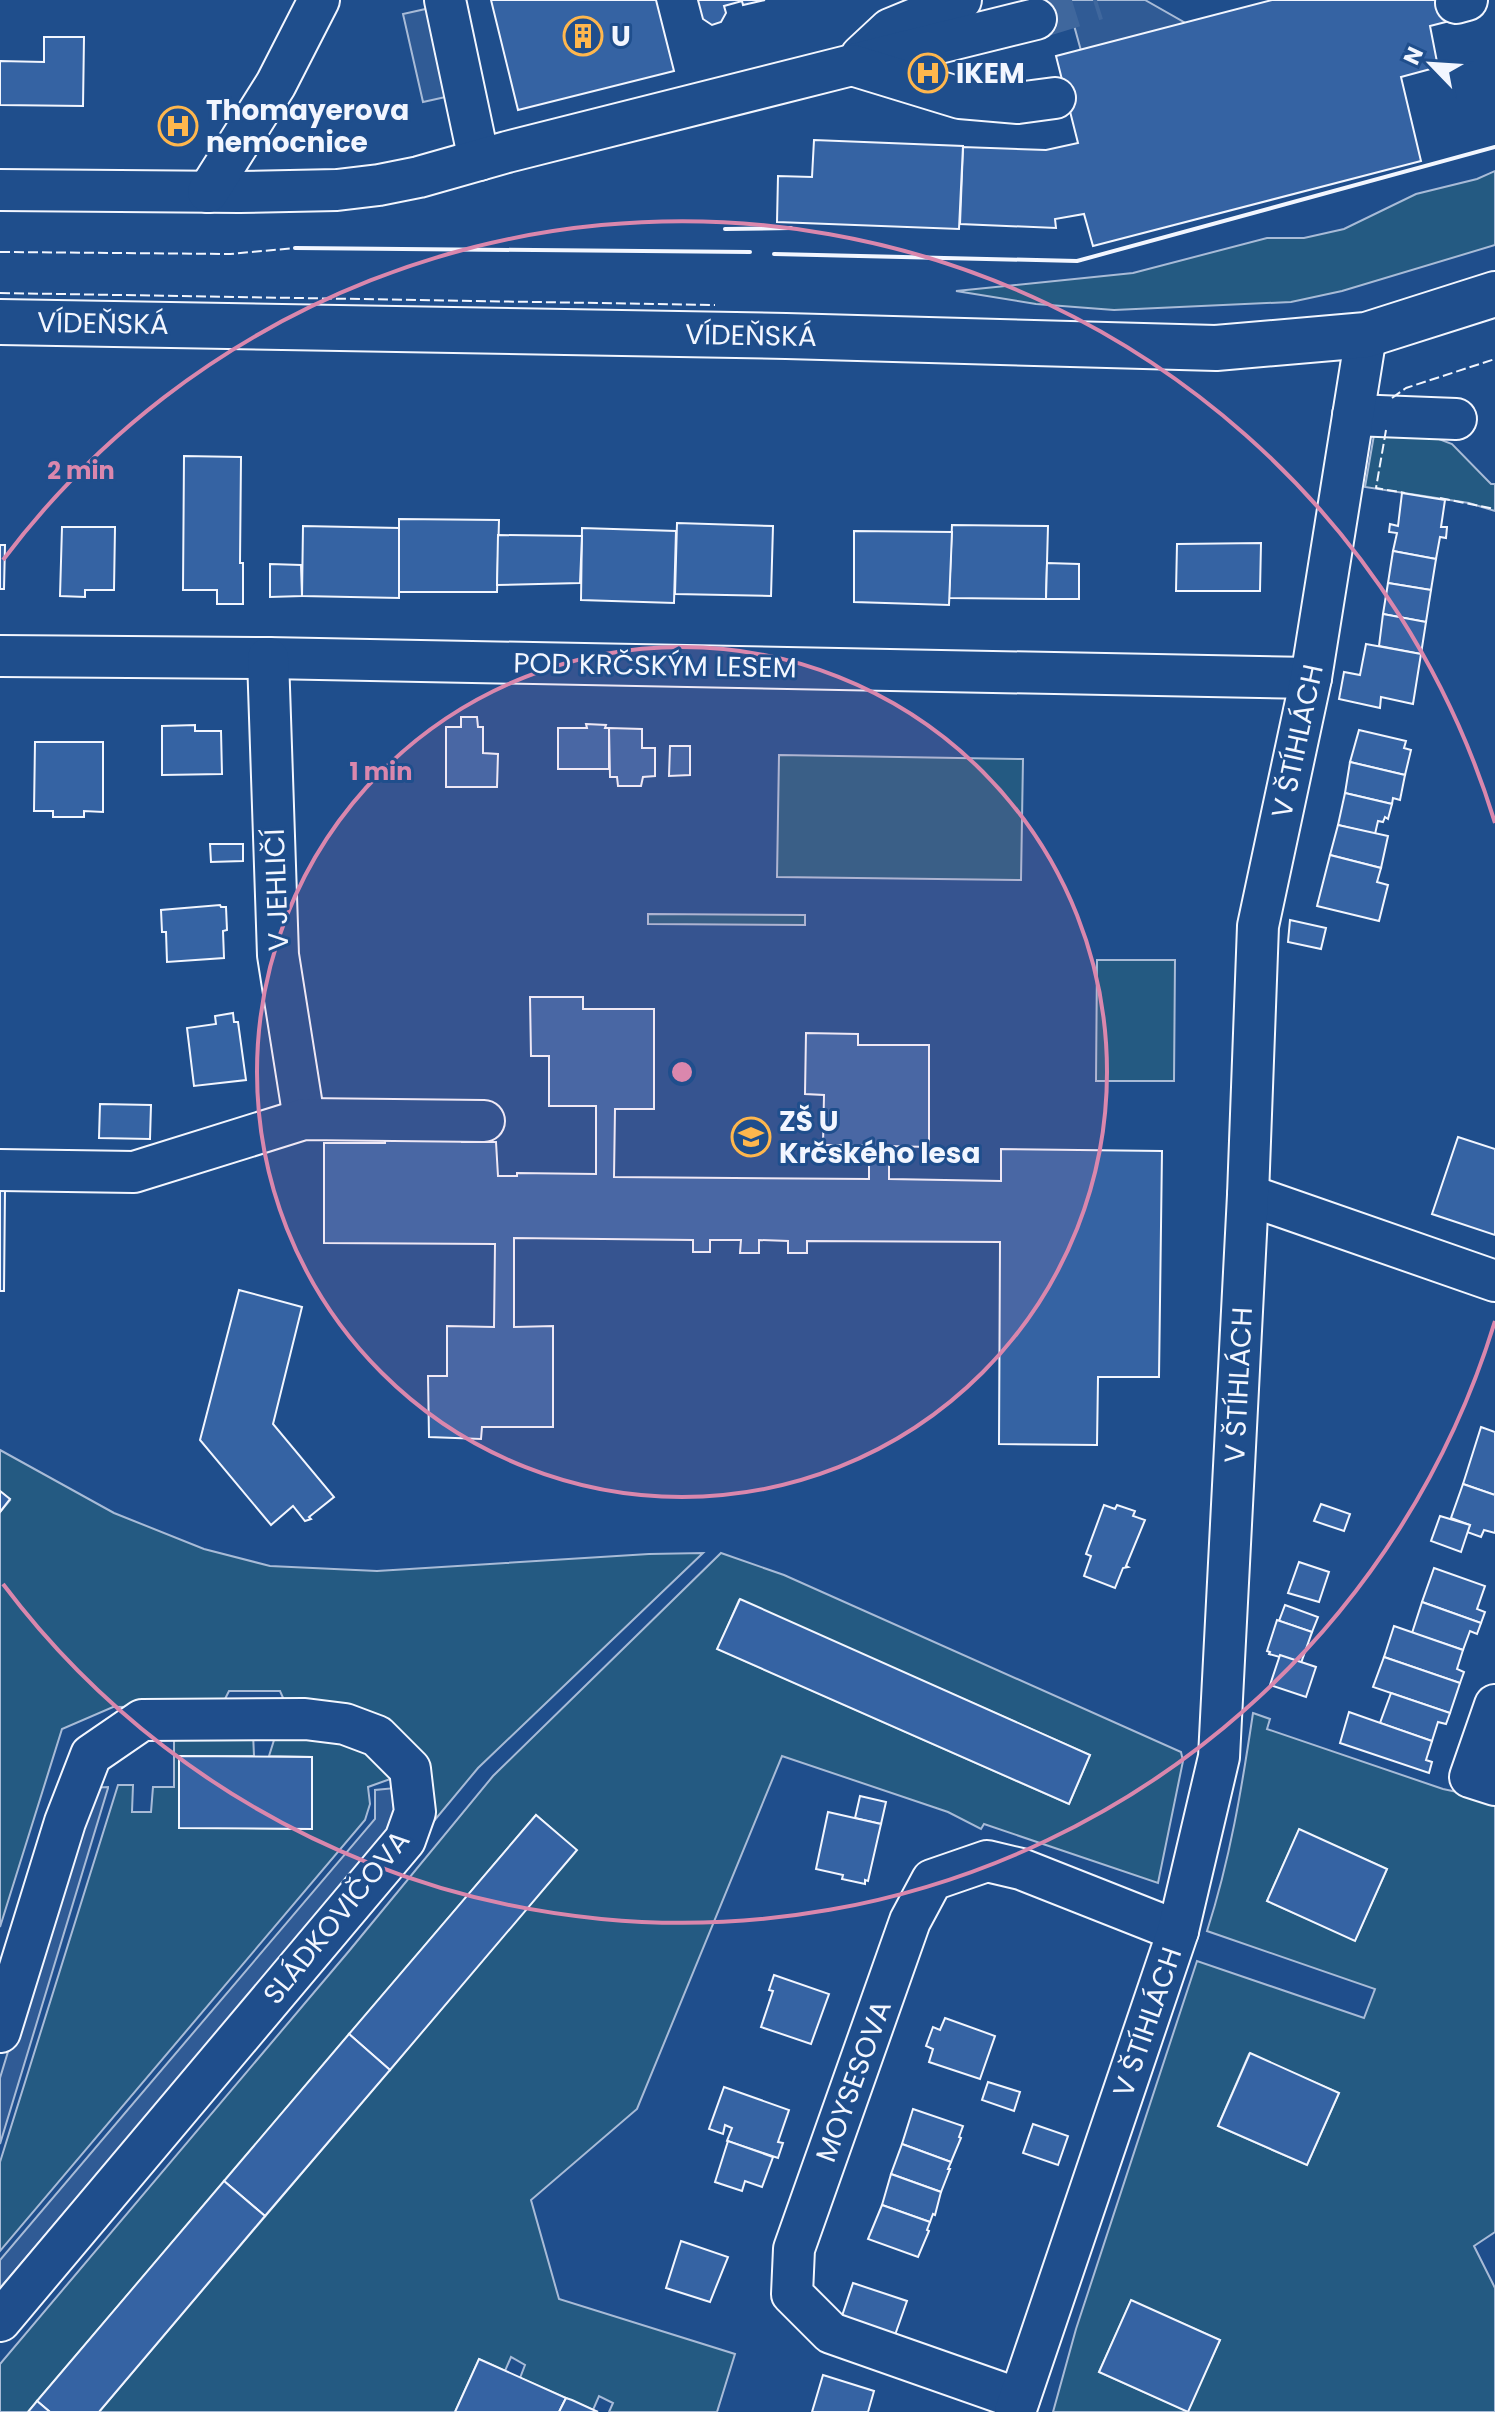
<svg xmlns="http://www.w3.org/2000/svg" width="1495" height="2412" font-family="Poppins,sans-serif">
  <rect width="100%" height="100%" fill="#1f4e8c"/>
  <g fill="#245a82" stroke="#a8bbd7" stroke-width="2" fill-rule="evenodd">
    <path d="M 1495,171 L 1495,245 L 1342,291 L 1291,302 L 1114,310 L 1036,304 L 956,291 L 1133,273 L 1267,238 L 1304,238 L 1344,229 L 1416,194 L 1477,179 Z"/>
    <path d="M 1375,429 L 1421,432 L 1452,444 L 1491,484 L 1495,484 L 1495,511 L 1469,503 L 1365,487 Z"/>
    <path d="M 779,755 L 1023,759 L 1021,880 L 777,877 Z"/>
    <path d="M 648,914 L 805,915 L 805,925 L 648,924 Z"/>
    <path d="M 1097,960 L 1175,960 L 1174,1081 L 1096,1081 Z"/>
    <path d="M 0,1450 L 114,1513 L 204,1549 L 270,1566 L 377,1571 L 649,1554 L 703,1553 L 478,1768 L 419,1839 L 427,1788 L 284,1700 L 280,1691 L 229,1691 L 224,1701 L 212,1706 L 113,1707 L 62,1729 L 0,1927 L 0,1512 L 10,1500 L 0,1491 Z"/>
    <path d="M 721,1553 L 784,1575 L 1181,1752 L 1183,1761 L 1158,1883 L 984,1824 L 981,1829 L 948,1812 L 782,1756 L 637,2109 L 531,2200 L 559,2299 L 735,2354 L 717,2412 L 609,2412 L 613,2403 L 599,2396 L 593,2410 L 520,2378 L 525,2365 L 511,2357 L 505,2371 L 479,2359 L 455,2412 L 99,2412 L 576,1850 L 536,1815 L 28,2412 L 0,2412 L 0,2364 L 349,1951 L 493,1776 ZM 739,1600 L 1090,1755 L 1069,1804 L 718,1649 Z"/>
    <path d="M 1253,1713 L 1270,1719 L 1267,1729 L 1443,1789 L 1495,1800 L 1495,2232 L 1474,2246 L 1495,2288 L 1495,2412 L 1053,2412 L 1076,2329 L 1197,1961 L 1364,2018 L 1375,1989 L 1207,1931 C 1230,1860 1242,1787 1253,1713 ZM 1299,1830 L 1387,1869 L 1355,1940 L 1267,1901 ZM 1249,2054 L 1339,2093 L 1307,2165 L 1218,2126 ZM 1131,2301 L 1220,2340 L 1187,2411 L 1099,2372 Z"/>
    <path d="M 253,1733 L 254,1756 L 179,1756 L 179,1827 L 311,1829 L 312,1757 L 269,1756 L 275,1737 L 344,1737 L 369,1749 L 393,1778 L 368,1787 L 370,1804 L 365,1820 L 0,2251 L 0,2162 L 118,1785 L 133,1785 L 132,1812 L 151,1812 L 153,1787 L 174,1787 L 174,1735 Z"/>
  </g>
  <g fill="#305b95" stroke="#a8bbd7" stroke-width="2">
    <path d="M 1067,0 L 1145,0 L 1217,41 L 1088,76 Z"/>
    <path d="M 430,8 L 450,96 L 423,102 L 403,14 Z"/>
    <path d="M 108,1787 L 108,1788 L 0,2144 L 0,2078 L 88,1788 Z"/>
    <path d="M 395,1788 L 394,1828 L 0,2288 L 0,2260 L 375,1819 L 375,1790 Z"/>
  </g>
  <g fill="#3563a3" stroke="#f2f6ff" stroke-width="2">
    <path d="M 491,0 L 656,0 L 674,71 L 518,110 Z"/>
    <path d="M 698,0 L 765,0 L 743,5 L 742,1 L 724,6 L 726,13 L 721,22 L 712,25 L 703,19 Z"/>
    <path d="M 1272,0 L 1443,0 L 1469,16 L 1430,26 L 1438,67 L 1401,77 L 1421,161 L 1093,246 L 1084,214 L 1055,219 L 1056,228 L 960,224 L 963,147 L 1046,150 L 1078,143 L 1056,56 Z"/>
    <path d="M 44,37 L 84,37 L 83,106 L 0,105 L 0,61 L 44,62 Z"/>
    <path d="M 814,140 L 963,146 L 959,229 L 777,222 L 778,176 L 812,177 Z"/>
    <path d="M 184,456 L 241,457 L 240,563 L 243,563 L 243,604 L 217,604 L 217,590 L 183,590 Z"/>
    <path d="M 1402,493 L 1445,500 L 1441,527 L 1447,527 L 1446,538 L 1440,537 L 1436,559 L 1393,551 L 1397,533 L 1389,532 L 1390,524 L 1398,526 Z"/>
    <path d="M 399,519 L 499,520 L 497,592 L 399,592 Z"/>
    <path d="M 677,523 L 773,526 L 771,596 L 675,594 Z"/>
    <path d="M 952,525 L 1048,526 L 1046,599 L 949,598 Z"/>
    <path d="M 303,526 L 399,528 L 399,598 L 302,596 Z"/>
    <path d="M 62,527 L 115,527 L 114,590 L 85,590 L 85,597 L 60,596 Z"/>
    <path d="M 582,528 L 676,531 L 674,603 L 581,600 Z"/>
    <path d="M 854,531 L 952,532 L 949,605 L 854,602 Z"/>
    <path d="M 498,535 L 582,536 L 580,583 L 497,585 Z"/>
    <path d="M 1261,543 L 1260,591 L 1176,591 L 1177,544 Z"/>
    <path d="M 0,545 L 5,545 L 4,589 L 0,589 Z"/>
    <path d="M 1393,551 L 1436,559 L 1431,590 L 1388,583 Z"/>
    <path d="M 1047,563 L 1079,564 L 1079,599 L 1046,599 Z"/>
    <path d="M 270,564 L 301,565 L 302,596 L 270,597 Z"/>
    <path d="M 1388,583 L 1431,590 L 1426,622 L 1383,614 Z"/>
    <path d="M 1383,614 L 1426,622 L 1421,654 L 1379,646 Z"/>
    <path d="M 1366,644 L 1421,654 L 1413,704 L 1381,697 L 1380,708 L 1339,699 L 1344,672 L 1360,675 Z"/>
    <path d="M 461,717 L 477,717 L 478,727 L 483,727 L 483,753 L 498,754 L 497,787 L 446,787 L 446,727 L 461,727 Z"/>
    <path d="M 586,724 L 606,725 L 605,728 L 609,728 L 609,769 L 558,769 L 558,728 L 587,728 Z"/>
    <path d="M 195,725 L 195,731 L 221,731 L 222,774 L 162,775 L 162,726 Z"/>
    <path d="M 609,728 L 642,729 L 642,748 L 655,748 L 655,776 L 643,777 L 641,786 L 618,786 L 617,777 L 610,777 Z"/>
    <path d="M 1359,730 L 1406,741 L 1404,748 L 1411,750 L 1405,775 L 1350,762 Z"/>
    <path d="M 35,742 L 103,742 L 103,812 L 84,811 L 84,817 L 53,817 L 53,811 L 34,811 Z"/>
    <path d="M 670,746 L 690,746 L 690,775 L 669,776 Z"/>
    <path d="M 1350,762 L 1405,775 L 1400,800 L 1393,798 L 1392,804 L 1345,793 Z"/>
    <path d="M 1345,793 L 1392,804 L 1388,819 L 1385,817 L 1383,822 L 1378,821 L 1375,834 L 1338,825 Z"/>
    <path d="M 1338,825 L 1388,836 L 1381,868 L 1330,855 Z"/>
    <path d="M 210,844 L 243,844 L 243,861 L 211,862 Z"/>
    <path d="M 1330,855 L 1381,868 L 1377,882 L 1388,885 L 1379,921 L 1317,906 Z"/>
    <path d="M 220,905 L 221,907 L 226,907 L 227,930 L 223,931 L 224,958 L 167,962 L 166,932 L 162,932 L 161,910 Z"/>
    <path d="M 1290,920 L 1326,928 L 1321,949 L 1288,942 Z"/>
    <path d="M 530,997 L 583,997 L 583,1009 L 654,1009 L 654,1109 L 615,1109 L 614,1177 L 869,1179 L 869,1145 L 823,1145 L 824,1095 L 805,1094 L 806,1033 L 858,1034 L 858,1045 L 929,1045 L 929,1147 L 889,1146 L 889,1179 L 1001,1181 L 1001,1149 L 1162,1151 L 1159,1377 L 1098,1377 L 1097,1445 L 999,1444 L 1000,1242 L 807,1241 L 807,1253 L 788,1253 L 788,1241 L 759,1240 L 759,1253 L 740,1253 L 741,1240 L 710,1240 L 710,1252 L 693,1252 L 693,1240 L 514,1238 L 514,1327 L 553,1326 L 553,1427 L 482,1427 L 481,1439 L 429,1437 L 428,1376 L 447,1376 L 447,1326 L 494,1327 L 495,1244 L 324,1243 L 324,1143 L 385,1143 L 385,1134 L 462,1134 L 462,1142 L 496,1142 L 498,1176 L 517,1176 L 517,1173 L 596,1174 L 596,1106 L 549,1106 L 549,1056 L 531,1056 Z"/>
    <path d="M 233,1013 L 234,1022 L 238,1022 L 246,1080 L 194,1086 L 187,1028 L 216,1024 L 215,1016 Z"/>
    <path d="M 100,1104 L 151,1105 L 150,1139 L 99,1138 Z"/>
    <path d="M 1458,1137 L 1495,1149 L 1495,1235 L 1432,1214 Z"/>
    <path d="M 0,1191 L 5,1191 L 4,1291 L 0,1291 Z"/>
    <path d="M 239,1290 L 302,1307 L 273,1424 L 334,1497 L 309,1517 L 311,1519 L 305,1521 L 293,1506 L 271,1525 L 200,1440 Z"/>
    <path d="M 1481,1427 L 1495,1432 L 1495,1495 L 1463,1484 Z"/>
    <path d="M 1463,1484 L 1495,1495 L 1495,1533 L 1484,1530 L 1481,1537 L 1467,1532 L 1470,1525 L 1451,1518 Z"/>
    <path d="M 0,1491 L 10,1499 L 0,1512 Z"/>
    <path d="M 1321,1504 L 1350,1514 L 1344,1531 L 1314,1521 Z"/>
    <path d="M 1104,1505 L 1115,1509 L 1117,1505 L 1135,1511 L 1133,1516 L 1145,1520 L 1126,1566 L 1128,1567 L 1123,1568 L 1115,1588 L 1084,1576 L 1091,1556 L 1086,1554 Z"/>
    <path d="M 1440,1516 L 1470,1525 L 1461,1552 L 1431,1541 Z"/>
    <path d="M 1299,1562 L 1329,1572 L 1319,1602 L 1288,1593 Z"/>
    <path d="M 1434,1568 L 1485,1586 L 1477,1609 L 1485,1612 L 1481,1623 L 1422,1602 Z"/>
    <path d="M 740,1599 L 1090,1755 L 1069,1804 L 717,1649 Z"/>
    <path d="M 1422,1602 L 1481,1623 L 1477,1634 L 1470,1631 L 1463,1650 L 1412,1633 Z"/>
    <path d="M 1285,1605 L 1318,1617 L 1312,1632 L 1279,1621 Z"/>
    <path d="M 1277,1620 L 1312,1632 L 1301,1663 L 1269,1654 L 1270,1652 L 1267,1651 Z"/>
    <path d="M 1394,1626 L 1463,1650 L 1457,1669 L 1464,1672 L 1460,1683 L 1384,1657 Z"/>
    <path d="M 1280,1655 L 1316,1667 L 1306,1697 L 1270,1685 Z"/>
    <path d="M 1384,1657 L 1460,1683 L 1450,1713 L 1373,1687 Z"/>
    <path d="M 1391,1693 L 1450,1713 L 1446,1724 L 1438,1722 L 1432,1741 L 1380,1723 Z"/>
    <path d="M 1349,1712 L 1432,1741 L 1426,1760 L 1432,1762 L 1429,1773 L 1340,1743 Z"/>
    <path d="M 179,1756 L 312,1757 L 312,1829 L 179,1828 Z"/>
    <path d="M 860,1796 L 886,1802 L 881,1824 L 855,1818 Z"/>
    <path d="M 828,1812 L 881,1824 L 868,1881 L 865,1880 L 865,1884 L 842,1879 L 843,1875 L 816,1869 Z"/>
    <path d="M 536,1815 L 577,1850 L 390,2070 L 349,2034 Z"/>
    <path d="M 1299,1829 L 1387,1869 L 1355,1941 L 1267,1901 Z"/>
    <path d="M 774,1975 L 829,1994 L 811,2044 L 761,2027 L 773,1991 L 769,1990 Z"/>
    <path d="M 945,2018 L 995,2036 L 980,2079 L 929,2062 L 933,2049 L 926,2046 L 933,2027 L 940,2030 Z"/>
    <path d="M 349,2034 L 390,2070 L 265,2216 L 224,2181 Z"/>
    <path d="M 1250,2053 L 1339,2093 L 1307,2165 L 1218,2126 Z"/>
    <path d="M 988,2082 L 1020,2092 L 1014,2111 L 982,2100 Z"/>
    <path d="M 724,2087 L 789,2110 L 778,2142 L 783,2143 L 778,2158 L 727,2141 L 732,2128 L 725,2125 L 723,2134 L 709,2129 Z"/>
    <path d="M 913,2109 L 963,2126 L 959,2137 L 961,2138 L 951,2162 L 902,2144 Z"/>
    <path d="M 1033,2124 L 1068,2136 L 1058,2165 L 1023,2153 Z"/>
    <path d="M 728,2141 L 773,2157 L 762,2187 L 745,2181 L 742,2191 L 715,2182 Z"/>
    <path d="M 902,2144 L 951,2162 L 948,2169 L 950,2169 L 941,2192 L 891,2174 Z"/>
    <path d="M 891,2174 L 941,2192 L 935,2215 L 933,2214 L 930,2222 L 882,2205 Z"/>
    <path d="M 224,2181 L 265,2216 L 99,2412 L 50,2412 L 37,2401 Z"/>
    <path d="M 882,2205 L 930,2222 L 927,2230 L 929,2231 L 918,2257 L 868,2239 Z"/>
    <path d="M 681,2241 L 728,2257 L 710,2302 L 666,2288 Z"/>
    <path d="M 853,2283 L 907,2301 L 895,2335 L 842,2316 Z"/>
    <path d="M 1131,2300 L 1220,2340 L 1188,2412 L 1099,2372 Z"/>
    <path d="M 479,2359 L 566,2398 L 559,2412 L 455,2412 Z"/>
    <path d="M 823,2375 L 874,2391 L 868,2412 L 812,2412 Z"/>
    <path d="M 566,2398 L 572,2400 L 598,2412 L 559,2412 Z"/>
    <path d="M 37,2401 L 50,2412 L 28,2412 Z"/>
  </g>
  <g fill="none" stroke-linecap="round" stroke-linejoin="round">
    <path stroke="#3f679d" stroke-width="40" stroke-dasharray="40 20" stroke-linecap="butt" d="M 1036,19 L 1097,0"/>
    <g stroke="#f2f6ff" stroke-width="44">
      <g id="minor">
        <path d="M 445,0 L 479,160"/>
        <path d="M 1456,3 L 1467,0"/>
        <path d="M 861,56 L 890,29 L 961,0"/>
        <path d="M 854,64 L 1036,19"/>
        <path d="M 0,190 L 239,192 L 337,190 L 379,185 L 419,177 L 507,152 L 852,65 L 960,98 L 1018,103 L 1055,98"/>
        <path d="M 208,192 L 276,84 L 319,0"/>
        <path d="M 1353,415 L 1456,419"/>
        <path d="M 0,656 L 268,658 L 1311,678"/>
        <path d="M 268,658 L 278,955 L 304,1119"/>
        <path d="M 0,1170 L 134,1172 L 304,1119 L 484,1121"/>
        <path d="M 1248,1195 L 1495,1281"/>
        <path d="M 1495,1705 L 1470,1777 L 1495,1785"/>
        <path d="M 0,2032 L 65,1822 L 91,1755 L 142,1720 L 305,1719 L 345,1724 L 377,1736 L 410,1769 L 415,1812 L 405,1840 L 0,2321"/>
        <path d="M 1019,2399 L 831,2333 L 792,2294 L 794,2249 L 910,1921 L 932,1880 L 987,1861 L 1021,1869 L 1178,1931"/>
        <path d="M 1015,2412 L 1178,1931 L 1219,1757 L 1248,1195 L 1258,926 L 1311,678 L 1366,335"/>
      </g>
    </g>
    <g stroke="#f2f6ff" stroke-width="48">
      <path id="major" d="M 0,322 L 786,336 L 1216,348 L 1366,335 L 1495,294"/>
    </g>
    <use href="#minor" stroke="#1f4e8c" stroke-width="40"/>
    <use href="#major" stroke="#1f4e8c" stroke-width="44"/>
    <g stroke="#f2f6ff" stroke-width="2" stroke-dasharray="10 4" stroke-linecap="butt">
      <path d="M 0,252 L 230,254 L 295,248"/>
      <path d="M 0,293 L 715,305"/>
      <path d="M 1392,398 L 1406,388 L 1495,359"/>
      <path d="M 1386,430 L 1376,488 L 1405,493"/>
      <path d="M 1440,498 L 1495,509"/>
    </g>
    <g stroke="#f2f6ff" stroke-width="4">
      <path d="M 725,229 L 791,228"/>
      <path d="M 295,248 L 750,252"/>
      <path d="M 774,254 L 1077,261 L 1495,147"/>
    </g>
  </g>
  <circle cx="682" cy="1072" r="425" fill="#da87ad" fill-opacity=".12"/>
  <g fill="none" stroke="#da87ad" stroke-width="4">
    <circle cx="682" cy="1072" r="425"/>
    <path d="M1495 1321A850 850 0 0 1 3 1584M3 560A850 850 0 0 1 1495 823"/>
  </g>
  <defs>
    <g id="building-ring" transform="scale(2)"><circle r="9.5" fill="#1f4e8c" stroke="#ffb74d" stroke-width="1.5"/><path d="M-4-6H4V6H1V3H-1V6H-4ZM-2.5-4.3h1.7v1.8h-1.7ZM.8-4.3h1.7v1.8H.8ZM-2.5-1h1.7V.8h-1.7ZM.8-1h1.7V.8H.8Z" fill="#ffb74d"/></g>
    <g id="hospital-ring" transform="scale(2)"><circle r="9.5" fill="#1f4e8c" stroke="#ffb74d" stroke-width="1.5"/><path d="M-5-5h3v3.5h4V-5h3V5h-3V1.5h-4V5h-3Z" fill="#ffb74d"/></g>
    <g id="school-ring" transform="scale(2)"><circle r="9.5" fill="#1f4e8c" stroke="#ffb74d" stroke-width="1.5"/><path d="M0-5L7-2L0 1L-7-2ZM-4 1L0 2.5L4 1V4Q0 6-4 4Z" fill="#ffb74d"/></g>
  </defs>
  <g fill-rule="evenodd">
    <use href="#building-ring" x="583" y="36"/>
    <use href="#hospital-ring" x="928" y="73"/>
    <use href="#hospital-ring" x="178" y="126"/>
    <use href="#school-ring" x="751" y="1137"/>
  </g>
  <g text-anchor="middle" stroke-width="6" stroke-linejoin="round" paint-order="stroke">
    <g font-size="28" font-weight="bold" fill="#f2f6ff" stroke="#1f4e8c" text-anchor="start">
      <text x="611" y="46">U</text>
      <text x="956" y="83">IKEM</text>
      <text x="206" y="120">Thomayerova<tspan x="206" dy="32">nemocnice</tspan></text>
      <text x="779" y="1131">ZŠ U<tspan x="779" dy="32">Krčského lesa</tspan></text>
    </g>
    <g font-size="28" fill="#f2f6ff" stroke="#1f4e8c">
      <text transform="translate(103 323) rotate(1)" y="10">VÍDEŇSKÁ</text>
      <text transform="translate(751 335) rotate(1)" y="10">VÍDEŇSKÁ</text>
      <text transform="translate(655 665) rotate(1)" y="10">POD KRČSKÝM LESEM</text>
      <text transform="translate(1297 741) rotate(-78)" y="10">V ŠTÍHLÁCH</text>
      <text transform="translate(276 890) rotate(-92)" y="10">V JEHLIČÍ</text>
      <text transform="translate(1238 1385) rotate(-87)" y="10">V ŠTÍHLÁCH</text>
      <text transform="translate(336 1917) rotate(-51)" y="10">SLÁDKOVIČOVA</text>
      <text transform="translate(1147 2022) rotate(-71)" y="10">V ŠTÍHLÁCH</text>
      <text transform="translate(853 2081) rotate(-70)" y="10">MOYSESOVA</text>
    </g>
  </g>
  <circle cx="682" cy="1072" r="12" fill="#da87ad" stroke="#1f4e8c" stroke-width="4"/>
  <g font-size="24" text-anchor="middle" font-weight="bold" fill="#da87ad" stroke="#1f4e8c" stroke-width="6" stroke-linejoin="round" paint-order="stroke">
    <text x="81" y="479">2 min</text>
    <text x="381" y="780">1 min</text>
  </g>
  <g transform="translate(1431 64) rotate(295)" stroke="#1f4e8c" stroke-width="6" paint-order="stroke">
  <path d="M0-6L14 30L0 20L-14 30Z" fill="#f2f6ff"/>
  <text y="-12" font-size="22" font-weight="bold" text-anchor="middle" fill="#f2f6ff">N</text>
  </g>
</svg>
